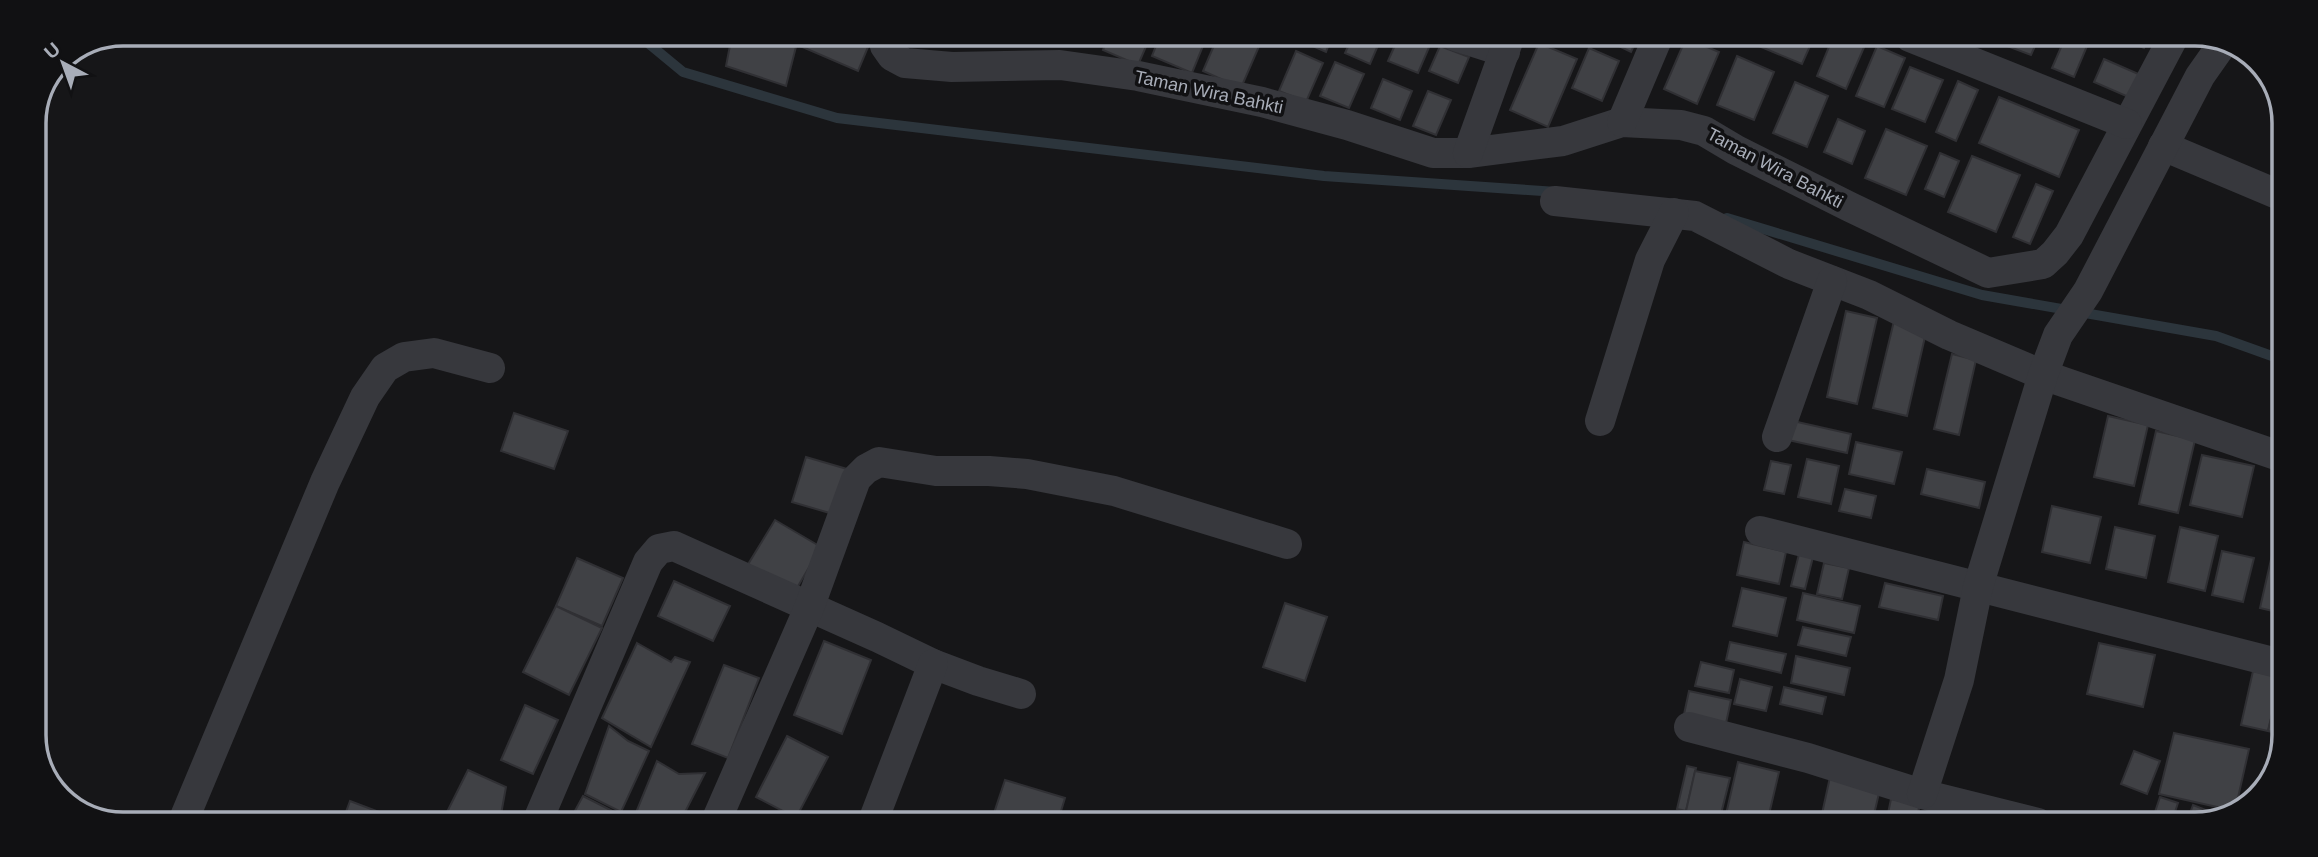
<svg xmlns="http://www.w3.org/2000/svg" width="2318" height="857" font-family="Arial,sans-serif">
  <rect width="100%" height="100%" fill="#161618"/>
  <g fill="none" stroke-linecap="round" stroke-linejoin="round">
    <g stroke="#2c353c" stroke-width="10">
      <path d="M 637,34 L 683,72 L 837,118 L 1324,176 L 1557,192"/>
      <path d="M 1727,218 L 1982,295 L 2216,336 L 2283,360"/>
    </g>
  </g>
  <g fill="#404145" stroke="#303034" stroke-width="2">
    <path d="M 732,35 L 799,35 L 786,86 L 726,66 Z"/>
    <path d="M 805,35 L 873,35 L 858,71 L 800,46 Z"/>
    <path d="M 1109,35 L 1151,35 L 1138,65 L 1103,50 Z"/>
    <path d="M 1160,36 L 1207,36 L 1192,73 L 1152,56 Z"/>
    <path d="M 1218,36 L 1240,36 L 1260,44 L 1241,88 L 1203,71 Z"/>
    <path d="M 1303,36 L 1332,36 L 1326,52 L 1301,41 Z"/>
    <path d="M 1353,36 L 1382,36 L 1370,64 L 1345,53 Z"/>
    <path d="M 1399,36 L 1408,36 L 1430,45 L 1418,73 L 1388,61 Z"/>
    <path d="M 1567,36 L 1583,36 L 1580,42 Z"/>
    <path d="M 1598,36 L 1638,37 L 1631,52 Z"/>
    <path d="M 1743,37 L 1814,37 L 1802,64 L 1742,39 Z"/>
    <path d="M 1833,37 L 1847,37 L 1865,45 L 1846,89 L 1817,76 Z"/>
    <path d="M 1980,37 L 2001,37 L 1998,45 Z"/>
    <path d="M 2011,37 L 2039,37 L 2031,55 L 2007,46 Z"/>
    <path d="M 1686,38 L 1719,52 L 1697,104 L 1664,89 Z"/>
    <path d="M 2065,38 L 2087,46 L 2074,77 L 2052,68 Z"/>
    <path d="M 2120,38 L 2149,38 L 2144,48 Z"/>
    <path d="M 1539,43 L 1577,59 L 1548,127 L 1510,110 Z"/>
    <path d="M 1440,46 L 1469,57 L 1458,83 L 1429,71 Z"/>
    <path d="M 1877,46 L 1905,58 L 1884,107 L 1856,96 Z"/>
    <path d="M 1589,48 L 1619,61 L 1602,101 L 1572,88 Z"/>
    <path d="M 1296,51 L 1323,63 L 1306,102 L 1279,91 Z"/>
    <path d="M 1737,56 L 1774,72 L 1754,120 L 1717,105 Z"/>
    <path d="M 2104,59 L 2143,76 L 2133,99 L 2094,82 Z"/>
    <path d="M 1335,62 L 1364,74 L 1349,108 L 1320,96 Z"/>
    <path d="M 1910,67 L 1943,80 L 1925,122 L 1892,109 Z"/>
    <path d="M 1383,79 L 1412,91 L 1400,120 L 1371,108 Z"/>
    <path d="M 1958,81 L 1978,90 L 1956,141 L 1936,132 Z"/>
    <path d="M 1795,82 L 1828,96 L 1807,147 L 1773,133 Z"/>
    <path d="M 1428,91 L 1451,100 L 1436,135 L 1413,126 Z"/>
    <path d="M 1999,97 L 2079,130 L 2059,177 L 1979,143 Z"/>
    <path d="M 1838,119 L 1865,131 L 1852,164 L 1824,152 Z"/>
    <path d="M 1886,129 L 1927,146 L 1906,195 L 1865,178 Z"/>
    <path d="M 1940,153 L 1959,161 L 1944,197 L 1925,189 Z"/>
    <path d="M 1972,156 L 2020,175 L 1996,232 L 1948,212 Z"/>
    <path d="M 2036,184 L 2053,191 L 2030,244 L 2013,237 Z"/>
    <path d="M 1846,311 L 1877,318 L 1857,404 L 1827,397 Z"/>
    <path d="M 1894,321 L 1927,328 L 1907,416 L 1873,408 Z"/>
    <path d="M 1952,354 L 1976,360 L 1959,435 L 1934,429 Z"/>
    <path d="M 514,413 L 568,431 L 554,469 L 501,451 Z"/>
    <path d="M 2108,416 L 2148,425 L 2134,486 L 2094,477 Z"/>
    <path d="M 1793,421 L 1851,434 L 1847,453 L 1788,440 Z"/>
    <path d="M 2156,431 L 2195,440 L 2178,513 L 2139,504 Z"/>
    <path d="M 1856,442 L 1902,452 L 1894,484 L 1849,474 Z"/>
    <path d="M 2202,455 L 2254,466 L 2242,517 L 2190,505 Z"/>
    <path d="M 806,457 L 847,469 L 833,514 L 792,502 Z"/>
    <path d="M 1807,459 L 1839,466 L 1831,504 L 1798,497 Z"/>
    <path d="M 1771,461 L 1791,465 L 1784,494 L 1764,490 Z"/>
    <path d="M 1927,469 L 1985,482 L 1979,508 L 1921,494 Z"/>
    <path d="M 1845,489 L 1876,496 L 1871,518 L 1839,511 Z"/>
    <path d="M 2052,506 L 2101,517 L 2090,563 L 2042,552 Z"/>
    <path d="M 775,520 L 821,547 L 794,593 L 747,566 Z"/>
    <path d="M 2115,527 L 2155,536 L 2146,578 L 2106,569 Z"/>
    <path d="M 2180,527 L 2218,536 L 2205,591 L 2168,582 Z"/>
    <path d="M 1744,542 L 1786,552 L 1779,584 L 1737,575 Z"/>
    <path d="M 2222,551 L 2254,558 L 2243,602 L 2212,595 Z"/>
    <path d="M 1799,554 L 1813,557 L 1805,589 L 1791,586 Z"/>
    <path d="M 2272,555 L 2282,557 L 2281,613 L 2260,608 Z"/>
    <path d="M 577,558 L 623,578 L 602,626 L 556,606 Z"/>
    <path d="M 1824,563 L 1849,568 L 1842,599 L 1817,594 Z"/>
    <path d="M 674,581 L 730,606 L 713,641 L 658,616 Z"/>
    <path d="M 1885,583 L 1943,596 L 1938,620 L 1879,607 Z"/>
    <path d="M 1742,588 L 1786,598 L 1777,636 L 1733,626 Z"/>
    <path d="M 1803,593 L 1860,606 L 1854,633 L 1797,620 Z"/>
    <path d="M 1285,603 L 1327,617 L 1305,681 L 1263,667 Z"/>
    <path d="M 556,606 L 602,628 L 569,695 L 523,672 Z"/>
    <path d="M 1803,627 L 1851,637 L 1846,656 L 1798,645 Z"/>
    <path d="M 824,641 L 871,660 L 842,734 L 794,715 Z"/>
    <path d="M 1730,642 L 1786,654 L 1781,673 L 1726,660 Z"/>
    <path d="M 637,643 L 671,662 L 675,657 L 690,662 L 651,747 L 602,718 Z"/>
    <path d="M 2099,643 L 2155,655 L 2143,707 L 2087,694 Z"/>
    <path d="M 1796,656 L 1850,668 L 1844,695 L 1791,683 Z"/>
    <path d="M 1701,662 L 1734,670 L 1729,693 L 1695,686 Z"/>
    <path d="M 724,665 L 759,678 L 728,758 L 692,744 Z"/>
    <path d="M 2253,671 L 2281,678 L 2268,731 L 2241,725 Z"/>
    <path d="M 1740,679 L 1772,687 L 1766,711 L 1734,704 Z"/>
    <path d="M 2279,685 L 2281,686 L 2280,734 L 2268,731 Z"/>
    <path d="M 1784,687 L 1826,697 L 1822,714 L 1780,704 Z"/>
    <path d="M 1689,691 L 1731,700 L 1725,728 L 1683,719 Z"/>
    <path d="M 525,705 L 558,720 L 533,774 L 501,760 Z"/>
    <path d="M 609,726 L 628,741 L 649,751 L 621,812 L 585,794 Z"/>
    <path d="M 2174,733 L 2249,749 L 2235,811 L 2159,794 Z"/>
    <path d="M 787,736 L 828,757 L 796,818 L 756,797 Z"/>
    <path d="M 2134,751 L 2160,761 L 2147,794 L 2121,784 Z"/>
    <path d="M 657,761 L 679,774 L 705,773 L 681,820 L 633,820 Z"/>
    <path d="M 1738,762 L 1779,772 L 1767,823 L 1724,823 Z"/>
    <path d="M 1687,766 L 1696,768 L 1686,811 L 1677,809 Z"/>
    <path d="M 468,770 L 506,787 L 500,820 L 443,820 Z"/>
    <path d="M 1695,771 L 1730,778 L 1720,818 L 1686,811 Z"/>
    <path d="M 1830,777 L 1880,789 L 1872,823 L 1820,823 Z"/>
    <path d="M 1005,780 L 1065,798 L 1058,821 L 1020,821 L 994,813 Z"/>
    <path d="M 583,796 L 630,820 L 570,820 Z"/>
    <path d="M 2160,797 L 2178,803 L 2171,824 L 2151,824 Z"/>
    <path d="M 1891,799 L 1920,805 L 1915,823 L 1886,823 Z"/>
    <path d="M 350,801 L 400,820 L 343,820 Z"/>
    <path d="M 2193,805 L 2211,812 L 2209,820 L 2196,824 L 2186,824 Z"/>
  </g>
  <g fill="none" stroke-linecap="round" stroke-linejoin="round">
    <g stroke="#37383d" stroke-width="30">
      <path d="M 883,35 L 885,46 L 892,56 L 905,63 L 952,67 L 1060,65 L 1138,76 L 1262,102 L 1347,125 L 1433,153 L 1468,153 L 1563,141 L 1622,122 L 1681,125 L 1704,131 L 1736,150 L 1850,207 L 1988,273 L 2043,264 L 2055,253 L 2069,235 L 2173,38"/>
      <path d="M 1455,36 L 1505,52"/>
      <path d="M 1910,37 L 2127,124"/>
      <path d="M 1622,122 L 1658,37"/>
      <path d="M 2163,146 L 2284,197"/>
      <path d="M 1468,153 L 1510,36"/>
      <path d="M 1555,201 L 1695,216 L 1789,264 L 1869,295 L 1949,335 L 2043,375 L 2282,457"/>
      <path d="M 1600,421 L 1650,260 L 1674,213"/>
      <path d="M 1777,437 L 1832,281"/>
      <path d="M 1760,531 L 2281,664"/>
      <path d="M 1689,727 L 1808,758 L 1922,794 L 2038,823"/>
      <path d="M 1922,794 L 1959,680 L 1978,587 L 2043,375 L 2058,335 L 2088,291 L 2200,76 L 2226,39"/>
      <path d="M 184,819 L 325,482 L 365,397 L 385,368 L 404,357 L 434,353 L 490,368"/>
      <path d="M 538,820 L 648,562 L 659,549 L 674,546 L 877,637 L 933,664 L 978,681 L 1021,694"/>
      <path d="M 716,821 L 809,608 L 856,479 L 866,469 L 879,462 L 936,471 L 989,471 L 1027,474 L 1114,491 L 1287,544"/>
      <path d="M 873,821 L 933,664"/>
    </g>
  </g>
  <g text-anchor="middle" stroke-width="7" stroke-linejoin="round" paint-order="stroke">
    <g font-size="18" fill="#a8adb8" stroke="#111113">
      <text transform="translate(1209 92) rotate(12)" y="6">Taman Wira Bahkti</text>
      <text transform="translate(1775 168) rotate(28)" y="6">Taman Wira Bahkti</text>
    </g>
  </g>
  <path d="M0 0H2318V857H0ZM123 46H2195A77 77 0 0 1 2272 123V735A77 77 0 0 1 2195 812H123A77 77 0 0 1 46 735V123A77 77 0 0 1 123 46Z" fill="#111113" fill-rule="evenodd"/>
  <path fill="none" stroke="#a8adb8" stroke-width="3.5" d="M123 46H2195A77 77 0 0 1 2272 123V735A77 77 0 0 1 2195 812H123A77 77 0 0 1 46 735V123A77 77 0 0 1 123 46Z"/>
  <g transform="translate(63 63) rotate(319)" stroke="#111113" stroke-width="5" paint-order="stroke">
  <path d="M0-5L12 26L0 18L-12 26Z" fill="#a8adb8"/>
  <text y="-10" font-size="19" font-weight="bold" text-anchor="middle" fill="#a8adb8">U</text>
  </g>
</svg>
